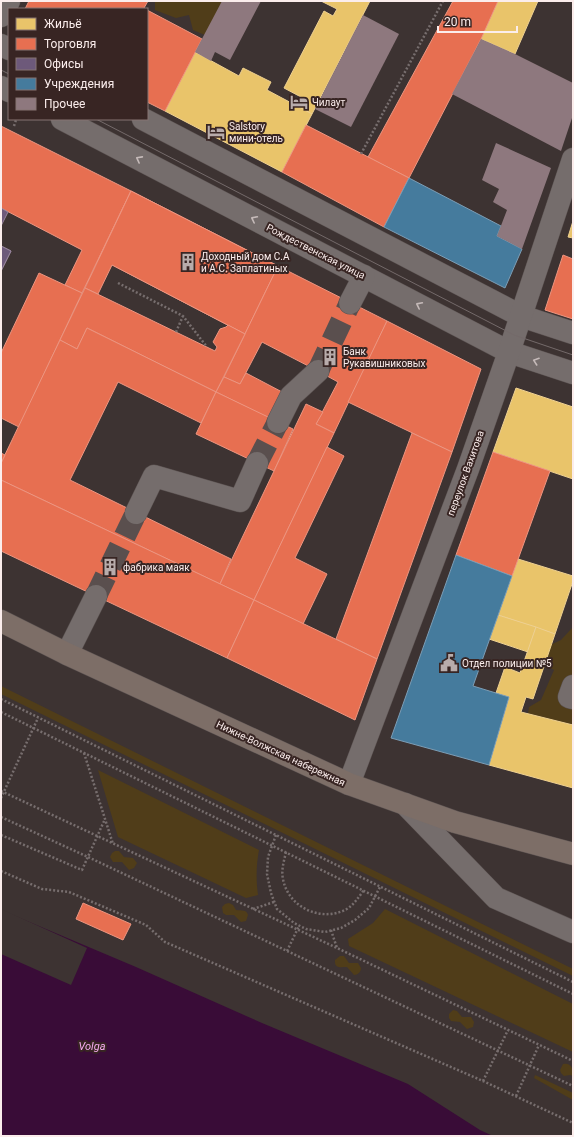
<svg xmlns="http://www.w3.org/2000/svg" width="574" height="1137" font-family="Roboto,sans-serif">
  <rect width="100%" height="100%" fill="#3d3332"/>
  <g fill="#503d19">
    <path d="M 155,1 L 221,1 L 226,22 L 212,38 L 193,30 L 189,15 L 176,18 L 155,10 Z"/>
    <path d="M 573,627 L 573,728 L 526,726 L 529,707 L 541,700 L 554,670 L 541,662 L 544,648 L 561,640 Z"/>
    <path d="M 1,686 L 573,969 L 573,976 L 1,694 Z"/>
    <path d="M 98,770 L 259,850 C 256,866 256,880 258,895 L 246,898 L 118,837 Z"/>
    <path d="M 115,851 L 119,851 L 124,857 L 133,858 L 137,863 L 134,868 L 129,870 L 122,862 L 113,862 L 110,857 L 112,853 Z"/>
    <path d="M 229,903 L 233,905 L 236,910 C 242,911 246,909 248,915 L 246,921 L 241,922 L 234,915 L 226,915 L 223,913 L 222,907 L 225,904 Z"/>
    <path d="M 385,909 L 573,1004 L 573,1052 L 349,946 L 348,939 L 373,923 Z"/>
    <path d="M 340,956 L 344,956 L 349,963 L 358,963 L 361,968 C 361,972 358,975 354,975 L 347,967 C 341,967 334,969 335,960 Z"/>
    <path d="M 453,1010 L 457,1011 L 462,1017 L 471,1017 L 474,1022 L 473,1027 L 467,1029 L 460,1022 L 451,1021 L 449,1018 L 449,1014 Z"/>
    <path d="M 563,1064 C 572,1062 573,1070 573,1076 L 570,1075 L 564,1076 L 561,1073 L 560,1070 Z"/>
    <path d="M 535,1075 L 573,1093 L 573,1100 L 534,1078 Z"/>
  </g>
  <path fill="#390c37" d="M 1,910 L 136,967 L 262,1023 L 408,1084 L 480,1130 L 493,1136 L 1,1136 Z"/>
  <path fill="#3d3332" d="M 1,909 L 87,948 L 71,985 L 1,954 Z"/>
  <g fill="#e9c46a" stroke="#eed091">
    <path d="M 321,1 L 370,1 L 312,114 L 297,106 L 301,97 L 284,88 L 324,11 L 333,16 L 337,9 Z"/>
    <path d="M 498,1 L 538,1 L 515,54 L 481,39 Z"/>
    <path d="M 195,52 L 239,76 L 243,68 L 271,82 L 267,90 L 312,114 L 282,172 L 165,111 Z"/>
    <path d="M 573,221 L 573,238 L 568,237 Z"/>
    <path d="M 516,388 L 573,407 L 573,479 L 493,452 Z"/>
    <path d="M 518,559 L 573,576 L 573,581 L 555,634 L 498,615 Z"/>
    <path d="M 498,615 L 536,627 L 528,652 L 489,639 Z"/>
    <path d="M 536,627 L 555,634 L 533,699 L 526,697 L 521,712 L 573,725 L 573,788 L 489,765 L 509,697 L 496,693 L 505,667 L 520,673 Z"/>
  </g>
  <g fill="#e76f51" stroke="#ed9580">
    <path d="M 29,1 L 148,1 L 144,8 L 145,9 L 25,9 Z"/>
    <path d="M 453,1 L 498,1 L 481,39 L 409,178 L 368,157 Z"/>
    <path d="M 147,10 L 202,39 L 165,111 L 147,102 Z"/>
    <path d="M 306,125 L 409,178 L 384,227 L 282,172 Z"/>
    <path d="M 1,126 L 131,191 L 82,293 L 65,285 L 82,250 L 1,208 Z"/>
    <path d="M 131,191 L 278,266 L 245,334 L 99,258 Z"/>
    <path d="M 131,191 L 278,266 L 245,334 L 112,265 L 98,294 L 85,288 Z"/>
    <path d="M 563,255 L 573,259 L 573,319 L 545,310 Z"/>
    <path d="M 278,266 L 387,321 L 334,433 L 316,424 L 338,382 L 318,371 L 262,342 L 240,384 L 224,377 Z"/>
    <path d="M 39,273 L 82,293 L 19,427 L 1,418 L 1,353 Z"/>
    <path d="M 85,288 L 215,351 L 217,347 L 213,342 L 220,329 L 226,327 L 228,325 L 245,334 L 216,392 L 87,328 L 77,349 L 60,340 Z"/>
    <path d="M 387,321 L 481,369 L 452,452 L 348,402 Z"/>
    <path d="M 87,328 L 216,392 L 201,423 L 118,382 L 70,480 L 231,559 L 220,584 L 1,480 L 1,463 L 60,340 L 77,349 Z"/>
    <path d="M 246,373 L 284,393 L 271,419 L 216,392 L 224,377 L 240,384 Z"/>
    <path d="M 216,392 L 293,429 L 274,471 L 196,434 Z"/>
    <path d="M 306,404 L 323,412 L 316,424 L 334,433 L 254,600 L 220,584 Z"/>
    <path d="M 412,433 L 452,452 L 377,659 L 336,639 Z"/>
    <path d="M 327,447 L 344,456 L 295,558 L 327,574 L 303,624 L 254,600 Z"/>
    <path d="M 493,452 L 550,471 L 512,576 L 456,555 Z"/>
    <path d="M 1,453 L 5,455 L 1,463 Z"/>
    <path d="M 1,480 L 254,600 L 227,658 L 1,551 Z"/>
    <path d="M 254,600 L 377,659 L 355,720 L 227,658 Z"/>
    <path d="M 83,903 L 131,924 L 123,940 L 76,919 Z"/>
  </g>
  <g fill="#6d597a" stroke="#98859c">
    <path d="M 1,208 L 8,212 L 1,226 Z"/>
    <path d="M 1,246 L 11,251 L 1,271 Z"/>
    <path d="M 1,246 L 11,251 L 1,271 Z"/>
  </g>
  <g fill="#457b9d" stroke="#7c9db5">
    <path d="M 409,178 L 501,226 L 497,236 L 522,249 L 505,288 L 384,227 Z"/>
    <path d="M 456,555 L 512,576 L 473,686 L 509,697 L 489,765 L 391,738 Z"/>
  </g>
  <g fill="#8e787e">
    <path d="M 222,1 L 261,1 L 230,60 L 215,52 L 211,61 L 195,52 Z"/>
    <path d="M 363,15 L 399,34 L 351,127 L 315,109 Z"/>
    <path d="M 481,39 L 515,54 L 573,83 L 573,115 L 561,151 L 452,94 Z"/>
    <path d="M 496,143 L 551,168 L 522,249 L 497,236 L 507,210 L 493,202 L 499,189 L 482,180 Z"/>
  </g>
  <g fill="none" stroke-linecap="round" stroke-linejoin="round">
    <g stroke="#5a4f4e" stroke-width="22" stroke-dasharray="22 11" stroke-linecap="butt">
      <path d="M 318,371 L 350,303"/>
      <path d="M 257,463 L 278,422"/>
      <path d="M 96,596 L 136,513"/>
    </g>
    <g stroke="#5b5251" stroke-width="23">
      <g id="minor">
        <path d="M 1,16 L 9,1"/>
        <path d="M 1,45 L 9,49"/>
        <path d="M 1,87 L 9,91"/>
        <path d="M 62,119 L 509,352 L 573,373"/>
        <path d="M 143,119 L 521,316 L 573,333"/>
        <path d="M 350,303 L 364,276"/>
        <path d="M 278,422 L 291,396 L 318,371"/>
        <path d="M 136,513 L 154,476 L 240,501 L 257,463"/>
        <path d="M 67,654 L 96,596"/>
        <path d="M 573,686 L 569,697 L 573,698"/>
        <path d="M 349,784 L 468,469 L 509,352 L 573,159"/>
        <path d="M 405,804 L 496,898 L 573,932"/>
      </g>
    </g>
    <g stroke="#5b5251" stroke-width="23">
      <path id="major" d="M 1,621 L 67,654 L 349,784 L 455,822 L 573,854"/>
    </g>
    <g stroke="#776e6e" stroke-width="2.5" stroke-dasharray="2 2" stroke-linecap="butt">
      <path d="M 14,126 L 16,120"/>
      <path d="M 361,154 L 443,1"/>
      <path d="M 118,283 L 183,316 L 207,347"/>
      <path d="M 176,332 L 183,316"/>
      <path d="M 1,699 L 573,982"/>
      <path d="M 1,712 L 573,994"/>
      <path d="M 84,753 L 113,844"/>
      <path d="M 1,791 L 337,948 L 573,1061"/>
      <path d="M 1,798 L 38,718"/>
      <path d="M 1,817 L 88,857 L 573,1086"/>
      <path d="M 1,835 L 82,870 L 105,819"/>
      <path d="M 276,835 L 268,857 L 267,874 L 271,893 L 277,909 L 294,923 L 306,929 L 325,932 L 341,928 L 355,920 L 369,908 L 380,887"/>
      <path d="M 286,852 C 284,861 281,870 283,879 C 288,907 320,922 345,910 C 353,906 358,898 364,890"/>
      <path d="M 1,871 L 42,889 L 69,892 L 146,925 L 165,942 L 483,1081 L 573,1123"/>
      <path d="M 253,909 L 274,902"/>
      <path d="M 331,930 L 337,948"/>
      <path d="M 287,951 L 299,926"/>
      <path d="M 483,1081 L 508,1030"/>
      <path d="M 516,1096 L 539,1045"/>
    </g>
    <use href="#minor" stroke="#756d6c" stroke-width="22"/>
    <use href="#major" stroke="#7d6e67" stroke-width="22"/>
    <g stroke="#746a6a" stroke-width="1">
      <path d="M 1,70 L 9,74"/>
      <path d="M 96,119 L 514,335 L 573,355"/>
    </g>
  </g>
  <defs><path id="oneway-chevron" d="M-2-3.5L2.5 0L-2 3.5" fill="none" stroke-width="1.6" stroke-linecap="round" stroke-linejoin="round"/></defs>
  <g stroke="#c5bab9">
    <use href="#oneway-chevron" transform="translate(139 159) rotate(-152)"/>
    <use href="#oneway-chevron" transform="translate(254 219) rotate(-153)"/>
    <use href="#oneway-chevron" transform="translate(419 305) rotate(-153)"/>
    <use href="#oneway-chevron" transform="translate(536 361) rotate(-161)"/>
  </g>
  <defs>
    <g id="hotel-bare" transform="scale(1.38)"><path d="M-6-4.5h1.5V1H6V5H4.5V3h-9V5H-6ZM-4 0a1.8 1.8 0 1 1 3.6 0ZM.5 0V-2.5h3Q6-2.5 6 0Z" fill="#b8acab" stroke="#382523" stroke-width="2.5" paint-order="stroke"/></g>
    <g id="building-bare" transform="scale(1.38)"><path d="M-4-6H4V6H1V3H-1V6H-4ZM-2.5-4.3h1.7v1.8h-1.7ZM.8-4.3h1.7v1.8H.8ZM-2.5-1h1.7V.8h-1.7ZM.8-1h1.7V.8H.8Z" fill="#b8acab" stroke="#382523" stroke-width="2.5" paint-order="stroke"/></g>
    <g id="civic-bare" transform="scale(1.38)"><path d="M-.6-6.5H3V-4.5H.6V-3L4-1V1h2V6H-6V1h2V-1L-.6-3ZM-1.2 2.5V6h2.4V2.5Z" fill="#b8acab" stroke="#382523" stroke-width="2.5" paint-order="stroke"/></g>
  </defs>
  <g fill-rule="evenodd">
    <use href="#hotel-bare" x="299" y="102"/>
    <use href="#hotel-bare" x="216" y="132"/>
    <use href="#building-bare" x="188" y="262"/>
    <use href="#building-bare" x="330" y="357"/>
    <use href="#building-bare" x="110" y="567"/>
    <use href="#civic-bare" x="449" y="663"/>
  </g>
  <g text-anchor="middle" stroke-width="4" stroke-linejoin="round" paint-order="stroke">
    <g font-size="10" fill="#fbedec" stroke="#382523" text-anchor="start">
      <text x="312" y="106">Чилаут</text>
      <text x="229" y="130">Salstory<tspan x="229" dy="12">мини-отель</tspan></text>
      <text x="201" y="260">Доходный дом С.А<tspan x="201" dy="12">и А.С. Заплатиных</tspan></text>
      <text x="343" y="355">Банк<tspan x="343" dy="12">Рукавишниковых</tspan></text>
      <text x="123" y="571">фабрика маяк</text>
      <text x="462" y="667">Отдел полиции №5</text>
    </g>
    <g font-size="10" fill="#fbedec" stroke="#382523">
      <text transform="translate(316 251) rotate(27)" y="4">Рождественская улица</text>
      <text transform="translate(465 473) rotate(-70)" y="4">переулок Вахитова</text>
      <text transform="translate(281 753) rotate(25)" y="4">Нижне-Волжская набережная</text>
    </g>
    <g font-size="11" font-style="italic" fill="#f8adf1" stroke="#382523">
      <text x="92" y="1050">Volga</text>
    </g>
  </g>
  <rect width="574" height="1137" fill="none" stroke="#fbedec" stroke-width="4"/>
  <rect x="8" y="8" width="140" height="112" fill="#382523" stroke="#867573"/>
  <rect x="16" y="18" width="20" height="12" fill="#e9c46a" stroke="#867573"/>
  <text x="44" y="28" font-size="12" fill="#fbedec">Жильё</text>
  <rect x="16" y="38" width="20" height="12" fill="#e76f51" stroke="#867573"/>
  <text x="44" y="48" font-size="12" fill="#fbedec">Торговля</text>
  <rect x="16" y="58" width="20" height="12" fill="#6d597a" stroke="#867573"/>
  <text x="44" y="68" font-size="12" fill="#fbedec">Офисы</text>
  <rect x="16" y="78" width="20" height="12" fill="#457b9d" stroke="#867573"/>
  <text x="44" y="88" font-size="12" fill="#fbedec">Учреждения</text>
  <rect x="16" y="98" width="20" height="12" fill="#8e787e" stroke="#867573"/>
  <text x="44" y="108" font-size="12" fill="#fbedec">Прочее</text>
  <path d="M438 26v6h79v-6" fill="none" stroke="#fbedec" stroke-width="2"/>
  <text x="444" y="26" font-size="12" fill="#fbedec" stroke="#382523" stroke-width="3" paint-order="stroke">20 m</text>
</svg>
